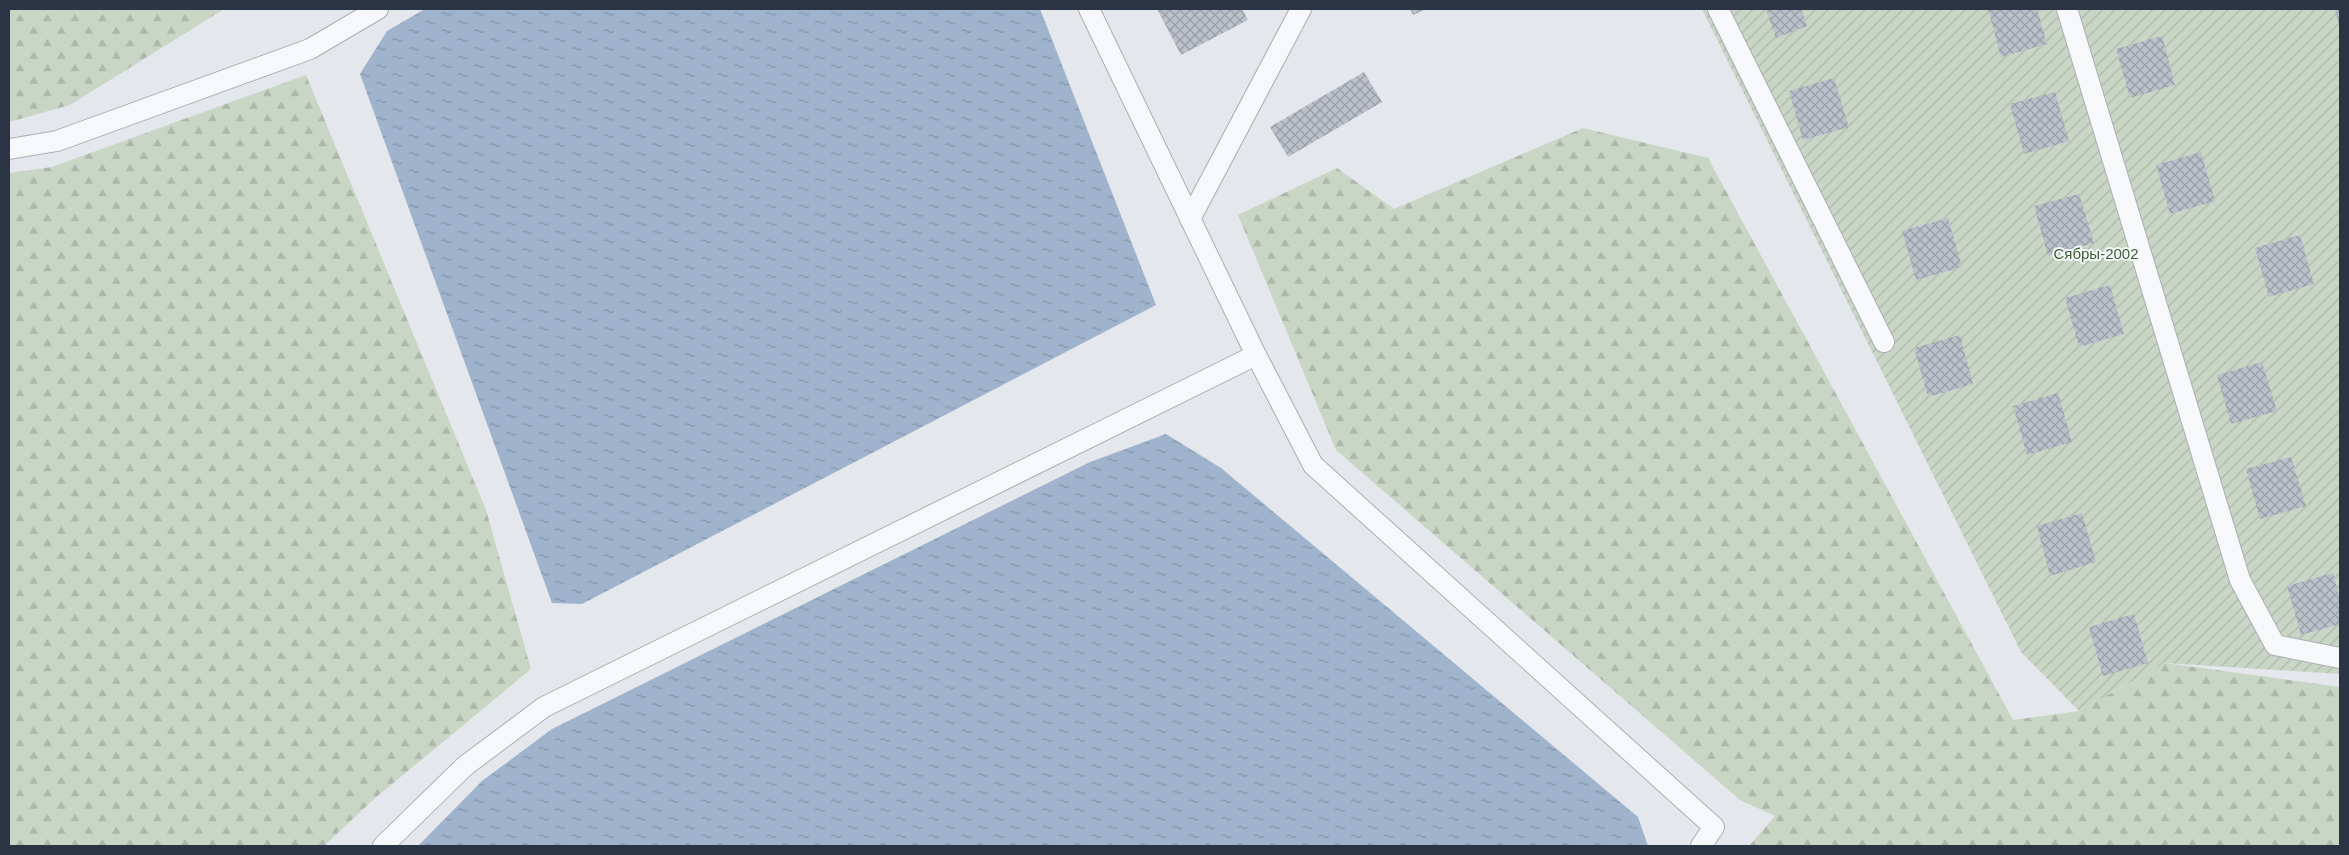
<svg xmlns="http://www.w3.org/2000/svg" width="2349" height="855" font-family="Arial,sans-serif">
  <defs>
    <pattern id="forest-firs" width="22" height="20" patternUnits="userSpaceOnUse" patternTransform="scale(1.25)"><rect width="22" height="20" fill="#c9d6c5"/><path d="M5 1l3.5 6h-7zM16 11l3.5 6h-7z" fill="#adb8ab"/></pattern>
    <pattern id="garden-furrows" width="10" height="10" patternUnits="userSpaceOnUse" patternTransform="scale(1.25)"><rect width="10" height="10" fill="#c9d6c5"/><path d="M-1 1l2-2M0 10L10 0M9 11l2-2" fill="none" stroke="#adb8ab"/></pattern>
    <pattern id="water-ripples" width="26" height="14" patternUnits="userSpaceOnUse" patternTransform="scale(1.25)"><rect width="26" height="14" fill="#9fb4cc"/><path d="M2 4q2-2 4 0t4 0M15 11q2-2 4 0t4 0" fill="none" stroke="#8293a7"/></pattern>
    <pattern id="building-cross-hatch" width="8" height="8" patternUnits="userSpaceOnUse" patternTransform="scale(1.25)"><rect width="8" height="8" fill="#bbc0ca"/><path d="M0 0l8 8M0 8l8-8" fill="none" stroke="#989da6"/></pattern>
  </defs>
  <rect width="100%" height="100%" fill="#e4e7ec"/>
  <g fill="url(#forest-firs)">
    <path d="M 9,9 L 224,9 L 70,105 L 9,122 Z"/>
    <path d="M 306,75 L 486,510 L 531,669 L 374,799 L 324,846 L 9,846 L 9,173 L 52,167 Z"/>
    <path d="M 1583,128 L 1708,158 L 2013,720 L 2079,711 L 2165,663 L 2340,687 L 2340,846 L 1749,846 L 1775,816 L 1740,800 L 1336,450 L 1238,215 L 1337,168 L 1394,209 Z"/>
  </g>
  <path fill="url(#garden-furrows)" d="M 1702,9 L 2340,9 L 2340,674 L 2165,663 L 2079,711 L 2021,652 Z"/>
  <g fill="url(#water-ripples)">
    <path d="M 425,9 L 1040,9 L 1156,305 L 582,604 L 552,603 L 360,74 L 387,31 Z"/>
    <path d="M 1166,434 L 1221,468 L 1638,817 L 1648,846 L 418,846 L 482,781 L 552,729 L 1090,462 Z"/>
  </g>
  <g fill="url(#building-cross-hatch)">
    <path d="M 1157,9 L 1242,9 L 1248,20 L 1181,55 Z"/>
    <path d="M 1410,9 L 1426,9 L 1413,15 Z"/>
    <path d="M 1766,9 L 1801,9 L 1807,26 L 1776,38 Z"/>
    <path d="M 1988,9 L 2037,9 L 2047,44 L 2001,57 Z"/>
    <path d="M 2338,9 L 2340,9 L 2340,28 L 2335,10 Z"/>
    <path d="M 2162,36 L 2175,85 L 2130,98 L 2116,49 Z"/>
    <path d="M 1364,72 L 1382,102 L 1288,157 L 1270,127 Z"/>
    <path d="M 1834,78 L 1849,127 L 1803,140 L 1789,91 Z"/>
    <path d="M 2055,92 L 2069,141 L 2024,154 L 2010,104 Z"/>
    <path d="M 2201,152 L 2215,201 L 2170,214 L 2156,165 Z"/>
    <path d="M 2079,194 L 2094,243 L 2048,256 L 2034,206 Z"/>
    <path d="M 1948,218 L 1962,267 L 1916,280 L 1902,231 Z"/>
    <path d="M 2300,235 L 2314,284 L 2269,297 L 2255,248 Z"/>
    <path d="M 2110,285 L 2124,334 L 2079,347 L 2065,298 Z"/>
    <path d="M 1960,335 L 1973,384 L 1928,397 L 1914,348 Z"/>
    <path d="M 2262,362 L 2277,411 L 2231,424 L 2217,375 Z"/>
    <path d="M 2058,393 L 2072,442 L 2027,455 L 2013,406 Z"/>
    <path d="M 2291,457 L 2306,506 L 2260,519 L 2246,469 Z"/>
    <path d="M 2082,513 L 2096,562 L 2050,576 L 2037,526 Z"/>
    <path d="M 2333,573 L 2340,599 L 2340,624 L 2301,635 L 2287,586 Z"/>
    <path d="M 2134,614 L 2148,663 L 2103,676 L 2089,627 Z"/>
  </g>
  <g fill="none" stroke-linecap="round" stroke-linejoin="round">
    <g stroke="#a9aeb7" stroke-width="22">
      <g id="service">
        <path d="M 1089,9 L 1256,355 L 1313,465 L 1714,827 L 1701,846"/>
        <path d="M 1718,9 L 1884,342"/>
        <path d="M 2067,9 L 2240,580 L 2275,645 L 2340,658"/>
        <path d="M 9,149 L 57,141 L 310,49 L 378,9"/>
        <path d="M 1190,219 L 1301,9"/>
        <path d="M 383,846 L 465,766 L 544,707 L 1256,355"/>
      </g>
    </g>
    <use href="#service" stroke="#f7f8fa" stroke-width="20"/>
  </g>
  <g text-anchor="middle" stroke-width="4" stroke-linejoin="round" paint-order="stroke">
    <g font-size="15" fill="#3f6138" stroke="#f4f6f9">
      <text x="2096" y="259">Сябры-2002</text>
    </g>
  </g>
  <rect width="2349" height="855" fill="none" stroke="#2b3445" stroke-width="20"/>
</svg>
